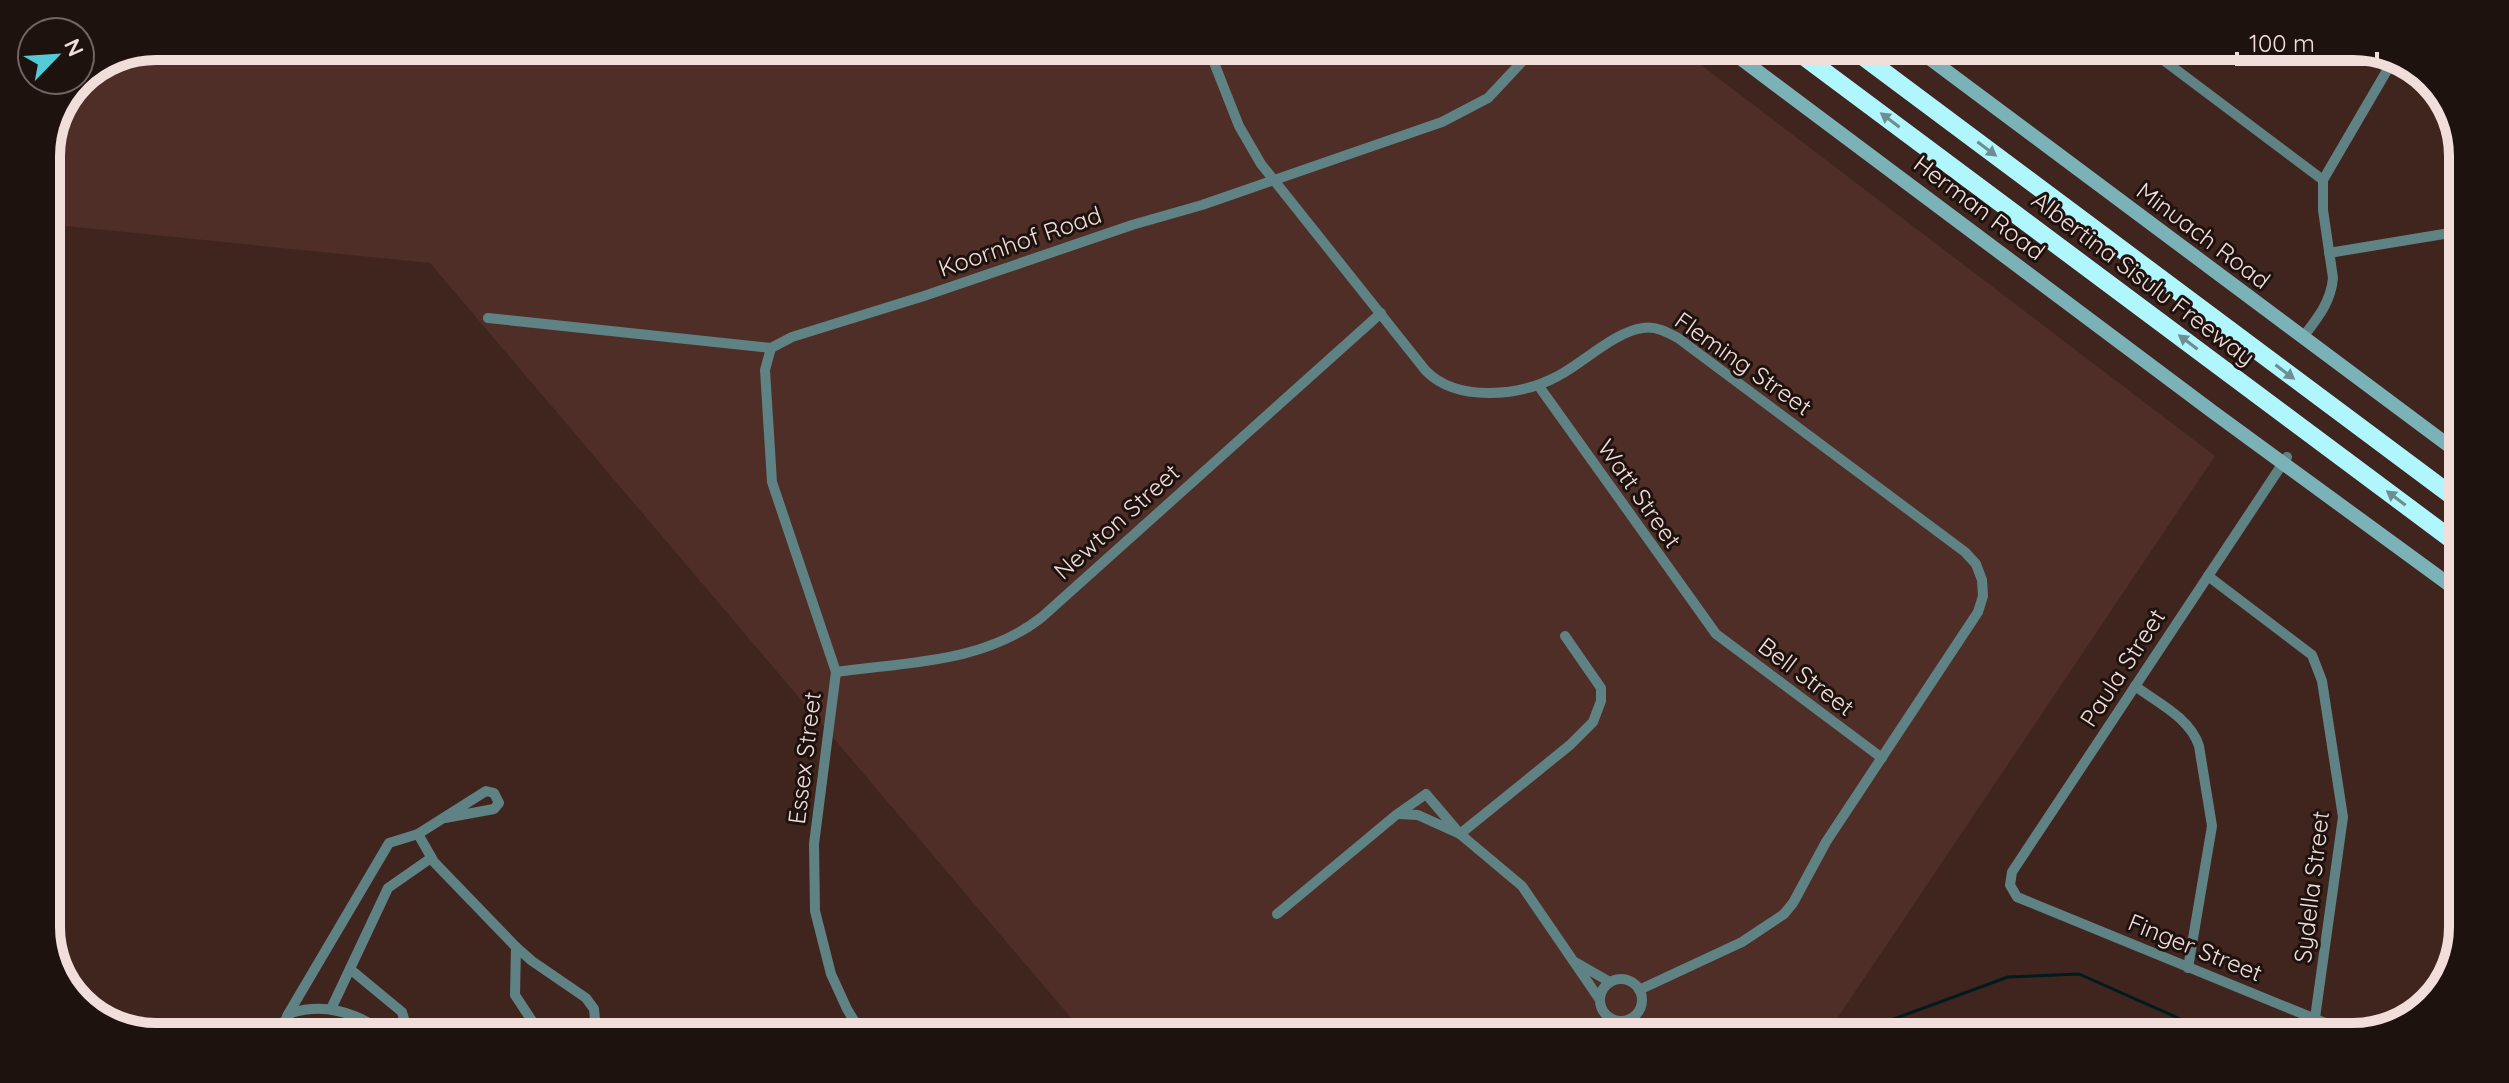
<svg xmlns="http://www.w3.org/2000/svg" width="2509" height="1083" font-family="Quicksand,sans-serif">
  <rect width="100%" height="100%" fill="#40251f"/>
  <path fill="#4e2e26" d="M 156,46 L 1684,52 L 2215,456 L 1826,1035 L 1083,1032 L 430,263 L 46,224 L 46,150 L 78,80 Z"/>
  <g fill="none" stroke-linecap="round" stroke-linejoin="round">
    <path stroke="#001b1d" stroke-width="3" d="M 1850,1035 L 2008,977 L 2079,974 L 2221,1037"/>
    <g stroke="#5f8285" stroke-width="10">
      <path d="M 1209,50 L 1239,126 L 1261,164 L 1426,371 C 1458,403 1521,396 1558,376 C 1583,363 1616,331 1643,328 C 1656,326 1667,332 1678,338 L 1965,552 L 1976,564 L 1982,580 L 1983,596 L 1978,612 L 1826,842 L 1793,903 L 1784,914 L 1742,942 L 1639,990"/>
      <path d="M 2154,53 L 2323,180"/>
      <path d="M 2379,54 L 2390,64"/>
      <path d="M 46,158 L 56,134 L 87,75"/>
      <path d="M 2329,253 L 2462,231"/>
      <path d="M 488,318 L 771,348 L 792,337 L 924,296 L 1132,225 L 1202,205 L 1442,122 L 1488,98 L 1532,51"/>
      <path d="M 2303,337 C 2317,319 2331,302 2333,278 L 2323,210 L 2323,180 L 2396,55"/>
      <path d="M 771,348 L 765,370 L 772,482 L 836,672 L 814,844 L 815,911 L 831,974 L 847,1009 L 861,1032"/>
      <path d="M 1538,385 L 1716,634 L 1882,758"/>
      <path d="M 2287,457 L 2012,872 L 2010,885 L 2017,897 L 2357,1036"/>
      <path d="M 2208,576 L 2312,655 L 2322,681 L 2343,817 L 2315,1018"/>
      <path d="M 836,672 C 907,662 984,663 1042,617 L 1381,313"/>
      <path d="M 2135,686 C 2158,703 2190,718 2199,746 L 2212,826 L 2188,968"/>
      <path d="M 1398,814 L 1418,815 L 1460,834 L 1570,745 L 1593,722 L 1601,701 L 1601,688 L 1565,636"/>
      <path d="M 418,834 L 434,862 L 516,947 L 532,961 L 586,998 L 594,1009 L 596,1031"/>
      <path d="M 1277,914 L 1396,815 L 1426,794 L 1460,834 L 1522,886 L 1600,1000"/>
      <path d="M 516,947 L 515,995 L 538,1030"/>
      <path d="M 1575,962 L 1610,982"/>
      <path d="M 350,969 L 402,1012 L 404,1019 L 393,1030"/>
      <circle cx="1621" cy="1000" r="21"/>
      <path d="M 331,1009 L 388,888 L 431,858"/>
      <path d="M 287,1016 L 389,843 L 418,834 L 486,791 L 494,793 L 499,803 L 494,809 L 445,818"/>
      <path d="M 278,1029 L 291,1013 C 324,1003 353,1012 381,1030"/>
      <path d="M 1609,1034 L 1610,1018"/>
      <path d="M 1628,1034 L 1631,1019"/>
      <path d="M 1969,1036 C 2009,1023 2017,1020 2057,1036"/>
    </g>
    <g stroke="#7ab2b8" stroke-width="14">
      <path d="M 1732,52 L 2213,412 L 2458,591"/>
      <path d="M 1921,52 L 2460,454"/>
    </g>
    <g stroke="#b0f6fd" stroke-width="18">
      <path d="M 1798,52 L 2459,545"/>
      <path d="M 1857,52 L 2459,501"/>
    </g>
  </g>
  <defs><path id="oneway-solid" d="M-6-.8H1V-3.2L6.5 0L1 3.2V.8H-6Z" transform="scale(2)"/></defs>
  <g fill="#6e8f92">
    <use href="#oneway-solid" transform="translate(1890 120) rotate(-143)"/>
    <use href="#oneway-solid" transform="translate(1987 149) rotate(37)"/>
    <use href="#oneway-solid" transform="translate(2188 342) rotate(-143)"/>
    <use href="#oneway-solid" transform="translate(2285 372) rotate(37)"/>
    <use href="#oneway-solid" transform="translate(2396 498) rotate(-143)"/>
  </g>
  <g text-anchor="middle" stroke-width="6" stroke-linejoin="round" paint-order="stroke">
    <g font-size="24" fill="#f1deda" stroke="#1e120f">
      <text transform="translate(1979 208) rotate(37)" y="8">Herman Road</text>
      <text transform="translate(2203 236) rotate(37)" y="8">Minuach Road</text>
      <text transform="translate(1020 242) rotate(-19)" y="8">Koornhof Road</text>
      <text transform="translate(2143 279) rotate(37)" y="8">Albertina Sisulu Freeway</text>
      <text transform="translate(1743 364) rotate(35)" y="8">Fleming Street</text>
      <text transform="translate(1639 494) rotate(55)" y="8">Watt Street</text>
      <text transform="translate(1117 522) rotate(-42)" y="8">Newton Street</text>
      <text transform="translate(2123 668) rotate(-57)" y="8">Paula Street</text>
      <text transform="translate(1806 677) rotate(37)" y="8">Bell Street</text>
      <text transform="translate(805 758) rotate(-83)" y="8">Essex Street</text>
      <text transform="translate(2312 887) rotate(-83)" y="8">Sydella Street</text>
      <text transform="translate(2195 948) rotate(22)" y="8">Finger Street</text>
    </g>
  </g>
  <path d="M0 0H2509V1083H0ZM156 60H2353A96 96 0 0 1 2449 156V927A96 96 0 0 1 2353 1023H156A96 96 0 0 1 60 927V156A96 96 0 0 1 156 60Z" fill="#1e120f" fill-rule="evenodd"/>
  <path fill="none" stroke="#f1deda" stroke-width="10" d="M156 60H2353A96 96 0 0 1 2449 156V927A96 96 0 0 1 2353 1023H156A96 96 0 0 1 60 927V156A96 96 0 0 1 156 60Z"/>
  <g transform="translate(56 56) rotate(65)"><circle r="38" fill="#1e120f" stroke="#726460" stroke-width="2"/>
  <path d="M0-6L14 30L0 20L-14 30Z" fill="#52cbd7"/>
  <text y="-12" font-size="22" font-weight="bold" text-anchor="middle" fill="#f1deda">N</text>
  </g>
  <path d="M2237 52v12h140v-12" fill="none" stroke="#f1deda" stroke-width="4"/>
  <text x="2249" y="52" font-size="24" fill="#f1deda" stroke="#1e120f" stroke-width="6" paint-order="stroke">100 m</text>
</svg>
